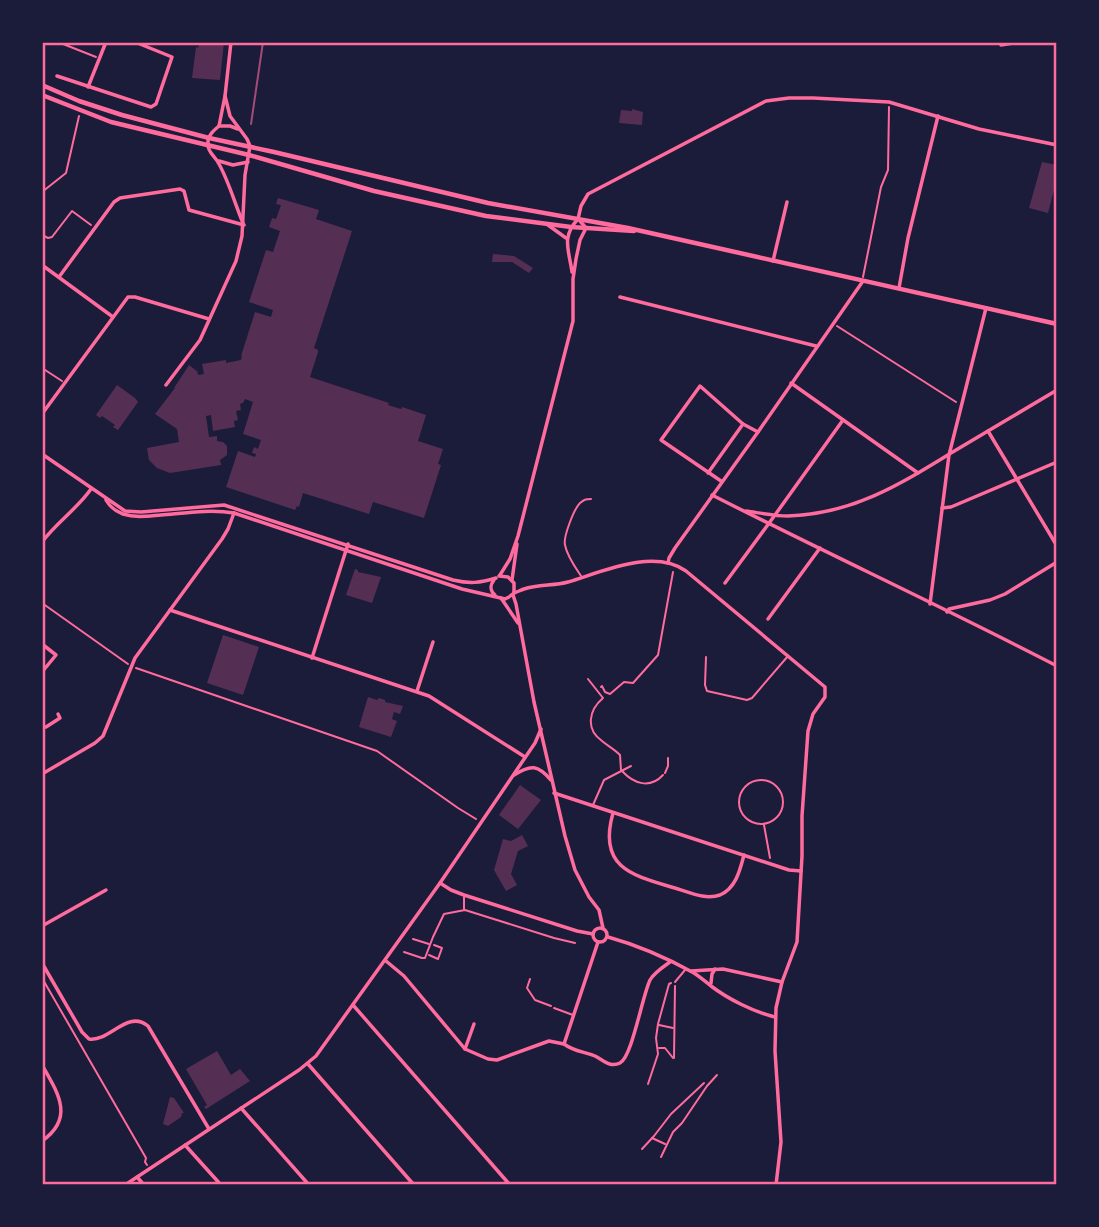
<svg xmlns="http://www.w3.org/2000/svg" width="1099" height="1227" font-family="Helvetica,sans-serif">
  <rect width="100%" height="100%" fill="#1b1b3a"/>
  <g fill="#542f53">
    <path d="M 200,42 L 224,42 L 220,80 L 192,78 L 196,47 L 198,48 Z"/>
    <path d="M 632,109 L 643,112 L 642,125 L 619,123 L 621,110 L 632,111 Z"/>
    <path d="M 1042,162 L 1057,165 L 1057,186 L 1054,190 L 1048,213 L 1029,208 Z"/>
    <path d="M 278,198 L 319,210 L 316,219 L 352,231 L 314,348 L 318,350 L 318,352 L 310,377 L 389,403 L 388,405 L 401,409 L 402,407 L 426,415 L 418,441 L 443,449 L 438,464 L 441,465 L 424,518 L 373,502 L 369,514 L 303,493 L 299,507 L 297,506 L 295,510 L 226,487 L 238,451 L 255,457 L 256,454 L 252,453 L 254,447 L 258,449 L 261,440 L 243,434 L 253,402 L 245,399 L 243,403 L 240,404 L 241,410 L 236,411 L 238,420 L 234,421 L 235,427 L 213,431 L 211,415 L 206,416 L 209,437 L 217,436 L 217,441 L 223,442 L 227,446 L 227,455 L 220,460 L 221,465 L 170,473 L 157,468 L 149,460 L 147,448 L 179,442 L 177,429 L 155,414 L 175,388 L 174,388 L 189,365 L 198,372 L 197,373 L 199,375 L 204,374 L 202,364 L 226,360 L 226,363 L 241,360 L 242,356 L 241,356 L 255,312 L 271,317 L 273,310 L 249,302 L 266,250 L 273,252 L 280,231 L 269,227 L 272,218 L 276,219 L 281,205 L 276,204 Z"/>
    <path d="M 493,254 L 514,256 L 533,268 L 529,273 L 512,262 L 492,262 Z"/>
    <path d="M 117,385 L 135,398 L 138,402 L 118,430 L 113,427 L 115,425 L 102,416 L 100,418 L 96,415 Z"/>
    <path d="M 355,569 L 358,570 L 358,572 L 381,577 L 372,603 L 346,595 Z"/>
    <path d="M 223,635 L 259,647 L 243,695 L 207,683 Z"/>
    <path d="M 368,697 L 377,700 L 379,698 L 385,700 L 385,702 L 403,706 L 400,714 L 394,712 L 392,719 L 397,721 L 391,737 L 359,727 Z"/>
    <path d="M 520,785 L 541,800 L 518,829 L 499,815 Z"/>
    <path d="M 522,835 L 528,846 L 518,851 L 511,874 L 517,885 L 506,891 L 494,870 L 503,839 L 511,841 Z"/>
    <path d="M 217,1051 L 231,1075 L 240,1069 L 250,1081 L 206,1109 L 204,1107 L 207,1105 L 186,1069 Z"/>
    <path d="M 170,1097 L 174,1098 L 184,1113 L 182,1113 L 181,1117 L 168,1126 L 163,1124 Z"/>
  </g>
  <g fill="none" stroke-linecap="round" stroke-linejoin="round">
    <g stroke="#ff6b9d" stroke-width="2">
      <path d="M 58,42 L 96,57"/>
      <path d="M 42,192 L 66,173 L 79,116"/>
      <path d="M 42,235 L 48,238 L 52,237 L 72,211 L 91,225"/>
      <path d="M 863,277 L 881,187 L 888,170 L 889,107"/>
      <path d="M 837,326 L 956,402"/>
      <path d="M 42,368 L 62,381"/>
      <path d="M 42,603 L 128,664"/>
      <path d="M 136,668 L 377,751 L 458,808 L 476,819"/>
      <path d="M 601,687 L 602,686 L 605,692 L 610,694 L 624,682 L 633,683 L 658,655 L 673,572"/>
      <path d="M 665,773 L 668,766 L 668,758"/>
      <circle cx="761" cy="802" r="22"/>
      <path d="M 764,825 L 770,858"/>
      <path d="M 429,955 L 438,959 L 442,948 L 434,945"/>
      <path d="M 42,978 L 146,1158 L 145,1162 L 147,1165"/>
      <path d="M 530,979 L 527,988 L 535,1000 L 551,1006"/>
      <path d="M 659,1025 L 673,1028"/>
      <path d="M 659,1048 L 665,1048 L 673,1058"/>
      <path d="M 674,1058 L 675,986"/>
      <path d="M 648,1084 L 658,1054 L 656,1038 L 658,1024 L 669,984 L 671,983"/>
      <path d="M 652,1138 L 665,1144"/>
      <path d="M 642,1149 L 654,1136 L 671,1114 L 704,1083"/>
      <path d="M 661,1157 L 673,1132 L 682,1123 L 707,1086 L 717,1075"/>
    </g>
    <g stroke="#ff6b9d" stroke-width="2">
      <path d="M 581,576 C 575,567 567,556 565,545 C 563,537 574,509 580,503 C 585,499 586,499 591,499"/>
      <path d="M 706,657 L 705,685 L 707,691 L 747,700 L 752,698 L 788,656"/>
      <path d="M 588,679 L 603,698 C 589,710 585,729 602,741 C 608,746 614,749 620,755 L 621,770"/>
      <path d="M 622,771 C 634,784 650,789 663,775"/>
      <path d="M 593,805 L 604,780 L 631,766"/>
      <path d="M 464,897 L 464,909"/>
      <path d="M 413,939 L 429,944"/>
      <path d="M 404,952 L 422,958 L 425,958 L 433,937 L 444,914 L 465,910 L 554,938 L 575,943"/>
      <path d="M 675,982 L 685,970"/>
      <path d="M 554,1008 L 573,1015"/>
    </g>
    <g stroke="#ff6b9d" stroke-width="3.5">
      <path d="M 1001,45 L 1020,42"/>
      <path d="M 57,76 L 151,107 L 156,104 L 172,57 L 135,42"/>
      <path d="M 88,87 L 106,42"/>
      <path d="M 219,126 L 225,96 L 231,42"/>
      <path d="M 238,129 L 230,126 L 219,126 C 213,131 207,136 208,145 C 208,153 216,157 219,164 C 229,182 235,204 243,223"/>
      <path d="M 219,161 L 233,165 L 248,162"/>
      <path d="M 578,219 L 581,206 L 588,194 L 766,101 L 789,98 L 813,98 L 889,102 L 979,129 L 1057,145"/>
      <path d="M 548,225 L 566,238"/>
      <path d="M 773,261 L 787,202"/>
      <path d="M 42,265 L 113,317"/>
      <path d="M 572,272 C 569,250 561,237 578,219"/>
      <path d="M 59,277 L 114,202 L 120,198 L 180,189 L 184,191 L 189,210 L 244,225"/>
      <path d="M 899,288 L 908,238 L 938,116"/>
      <path d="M 620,297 L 816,346"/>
      <path d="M 791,383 L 918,473"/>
      <path d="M 166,385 L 200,340 L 236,261 L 242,236 L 245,175 L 250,146 L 247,139 L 230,116 L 225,96"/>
      <path d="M 42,414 L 128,297 L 135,297 L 209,319"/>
      <path d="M 743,424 L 758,432"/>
      <path d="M 988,431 L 1057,546"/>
      <path d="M 42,454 L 125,511 L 141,512 L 224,505 L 453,580 C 470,584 480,583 496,578"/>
      <path d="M 708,473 L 743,424 L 700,386 L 661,440 L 721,481"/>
      <path d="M 712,495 C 826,553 943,607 1057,666"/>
      <path d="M 106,500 C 110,507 115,511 123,514 C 136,518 148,516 161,515 C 185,513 210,509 234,513 L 462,589 L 505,599 L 509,597 L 514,593 L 514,583 L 508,577 L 499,576"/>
      <path d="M 942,508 L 951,507 L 1057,462"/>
      <path d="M 746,511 C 760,513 774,516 788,516 C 852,514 899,485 951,453 C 986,432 1022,411 1057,390"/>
      <path d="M 42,542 C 57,522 77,509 91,489"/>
      <path d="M 668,563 L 669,558 L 675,548 L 758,432 L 863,281"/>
      <path d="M 500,575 L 510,559 L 518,536 L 573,321 L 573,279 L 576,259 L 580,240 L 586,228 L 580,221"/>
      <path d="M 494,580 C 490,585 490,591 495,595"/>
      <path d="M 512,580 L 517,544"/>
      <path d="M 725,583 L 775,515 L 843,420"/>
      <path d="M 514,593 C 517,592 521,590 524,589 C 538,584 554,586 568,582 C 602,572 653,548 686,571 L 825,687 L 825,697 L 813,714 L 808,731 L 802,816 L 802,856 L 797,942 L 782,982 L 776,1008 L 775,1051 L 781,1142 L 776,1185"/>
      <path d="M 513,595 L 516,604 L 534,702 L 565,836 L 575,870 L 589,897 L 599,910 L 603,928"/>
      <path d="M 501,598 L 518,623"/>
      <path d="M 930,604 L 949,455 L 986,308"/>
      <path d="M 170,610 L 429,696 L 525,757"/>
      <path d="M 947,612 L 949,609 L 990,600 L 1005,594 L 1057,562"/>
      <path d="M 768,619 L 820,548"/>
      <path d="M 42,644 L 56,655 L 42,672"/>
      <path d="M 312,658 L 348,544"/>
      <path d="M 417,691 L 433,642"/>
      <path d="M 42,727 L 46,727 L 60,718 L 58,714"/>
      <path d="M 42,774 L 95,743 L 103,736 L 135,658 L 222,539 L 228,529 L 234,513"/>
      <path d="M 514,775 C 531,764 538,765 551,780"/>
      <path d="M 554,793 L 789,870 L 801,871"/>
      <path d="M 613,813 C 597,869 634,876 678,889 C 691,893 706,900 720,895 C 736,888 740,870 744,855"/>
      <path d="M 440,883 L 451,890 L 464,895 L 577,931 L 593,934"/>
      <path d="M 42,926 L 106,890"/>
      <circle cx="600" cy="935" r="7"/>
      <path d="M 608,937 C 637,945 667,958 694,973 C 700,977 705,981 711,986 C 728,999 754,1012 775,1017"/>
      <path d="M 386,961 L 404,976 L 465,1049 L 488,1059 L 497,1060 L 549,1041 L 564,1044 L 598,942"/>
      <path d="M 42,963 L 82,1032 L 89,1039 C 110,1042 127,1009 148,1026 L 209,1129"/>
      <path d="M 691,971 L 723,969 L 782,982"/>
      <path d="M 711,983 L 712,974 L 715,969"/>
      <path d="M 353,1005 L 510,1185"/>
      <path d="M 564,1044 C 575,1052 583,1051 595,1056 C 603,1060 610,1068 620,1063 C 632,1057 642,997 650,980 C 654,973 663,967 670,962"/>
      <path d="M 465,1049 L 474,1024"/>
      <path d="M 308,1064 L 414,1185"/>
      <path d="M 42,1065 C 58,1093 75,1118 42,1141"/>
      <path d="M 241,1108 L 309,1185"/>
      <path d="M 185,1145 L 221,1185"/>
      <path d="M 137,1177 L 144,1185"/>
      <path d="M 125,1185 L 299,1070 L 316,1056 L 440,883 L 535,743 L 541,729"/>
    </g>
    <g stroke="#ff6b9d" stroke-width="4.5">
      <path d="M 42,85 L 79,101 L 122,115 L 209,138 L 274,152 L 488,203 L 628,228 L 1057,324"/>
      <path d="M 42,95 L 111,122 L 249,155 L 374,191 L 486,216 L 571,227 L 634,231"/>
    </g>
    <path stroke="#a44b75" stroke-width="2" d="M 251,124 L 263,42"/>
  </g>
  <rect width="1099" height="1227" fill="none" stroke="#1b1b3a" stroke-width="88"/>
  <rect x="44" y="44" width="1011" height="1139" fill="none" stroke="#ff6b9d" stroke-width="2.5"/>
</svg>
